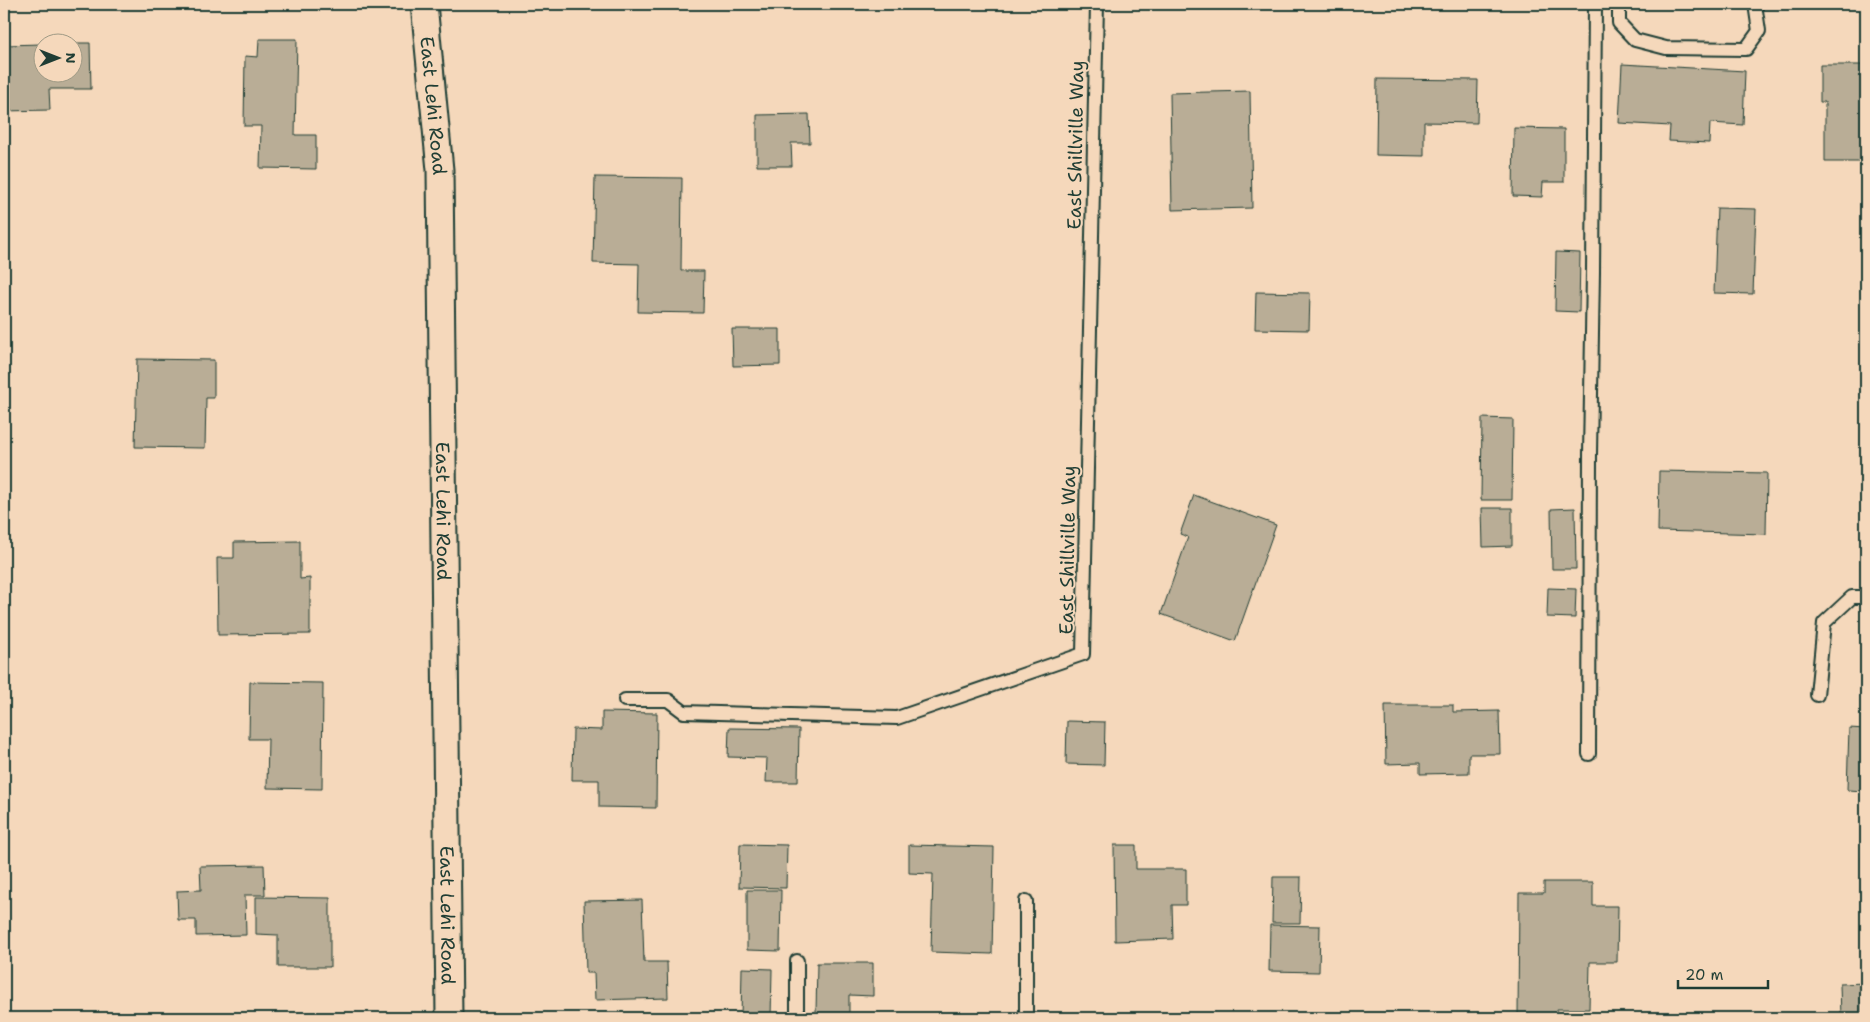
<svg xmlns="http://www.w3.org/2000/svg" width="1870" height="1022" font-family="'Shantell Sans',sans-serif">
  <rect width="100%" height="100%" fill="#f5d8bb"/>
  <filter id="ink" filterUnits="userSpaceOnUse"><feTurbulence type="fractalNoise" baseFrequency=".02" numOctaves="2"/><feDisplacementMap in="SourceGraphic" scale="10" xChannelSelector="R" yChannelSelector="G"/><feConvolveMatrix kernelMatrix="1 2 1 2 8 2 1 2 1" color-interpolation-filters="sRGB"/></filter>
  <g filter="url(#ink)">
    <g fill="#b9ad96" stroke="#1f3d34">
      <path d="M 259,39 L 297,39 L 295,135 L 316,135 L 316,169 L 260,168 L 261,126 L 244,126 L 245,56 L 258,57 Z"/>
      <path d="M 72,43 L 90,43 L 91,89 L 49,89 L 50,110 L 4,111 L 4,45 L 42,44 L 42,72 L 72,72 Z"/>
      <path d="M 1622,64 L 1745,71 L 1743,125 L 1710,123 L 1709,143 L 1669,141 L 1670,126 L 1619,123 Z"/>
      <path d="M 1820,65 L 1866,65 L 1866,162 L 1825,162 L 1825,102 L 1820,102 Z"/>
      <path d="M 1377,79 L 1478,80 L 1477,123 L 1424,122 L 1424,156 L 1376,155 Z"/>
      <path d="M 1250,91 L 1252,208 L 1172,210 L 1170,93 Z"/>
      <path d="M 809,114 L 810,143 L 791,143 L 792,166 L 757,166 L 757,115 Z"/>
      <path d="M 1514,128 L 1564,129 L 1564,182 L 1543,182 L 1542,197 L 1513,196 Z"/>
      <path d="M 595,177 L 682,178 L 681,271 L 704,271 L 703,313 L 638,312 L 639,264 L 593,263 Z"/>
      <path d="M 1717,208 L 1756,209 L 1753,294 L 1714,293 Z"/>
      <path d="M 1556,252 L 1580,253 L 1579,312 L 1555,311 Z"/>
      <path d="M 1256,292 L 1310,293 L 1309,330 L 1255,329 Z"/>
      <path d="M 732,329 L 780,329 L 780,365 L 733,366 Z"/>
      <path d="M 137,359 L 214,360 L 214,398 L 206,398 L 205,448 L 135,447 Z"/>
      <path d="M 1482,418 L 1513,419 L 1512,500 L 1481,500 Z"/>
      <path d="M 1659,471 L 1767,473 L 1766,534 L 1658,531 Z"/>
      <path d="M 1194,495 L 1276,525 L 1235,641 L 1161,614 L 1188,537 L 1180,534 Z"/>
      <path d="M 1482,508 L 1512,508 L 1512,546 L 1483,547 Z"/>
      <path d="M 1575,508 L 1576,569 L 1552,569 L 1551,509 Z"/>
      <path d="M 300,541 L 300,579 L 310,578 L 310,634 L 218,635 L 217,558 L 234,558 L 234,542 Z"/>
      <path d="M 1548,588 L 1576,589 L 1575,618 L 1547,617 Z"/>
      <path d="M 250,682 L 323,683 L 322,789 L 267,788 L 268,739 L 249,739 Z"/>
      <path d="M 1385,705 L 1453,705 L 1453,712 L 1499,711 L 1500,754 L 1469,754 L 1469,773 L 1420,774 L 1420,763 L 1386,764 Z"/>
      <path d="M 602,712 L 657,713 L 656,808 L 599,807 L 599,780 L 572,780 L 573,729 L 602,730 Z"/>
      <path d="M 1067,721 L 1105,722 L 1104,765 L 1066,764 Z"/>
      <path d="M 729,728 L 799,729 L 798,782 L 766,782 L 767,758 L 728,757 Z"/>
      <path d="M 1849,728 L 1866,729 L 1866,791 L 1847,790 Z"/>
      <path d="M 740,844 L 787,845 L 786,888 L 739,887 Z"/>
      <path d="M 909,845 L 994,847 L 992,954 L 931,952 L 933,874 L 909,873 Z"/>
      <path d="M 1114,845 L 1136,845 L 1136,869 L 1186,869 L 1186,905 L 1172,905 L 1173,939 L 1115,941 Z"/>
      <path d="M 1862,857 L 1866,857 L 1866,908 L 1863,908 Z"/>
      <path d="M 264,865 L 265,895 L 245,895 L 246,935 L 196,936 L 196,920 L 178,920 L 177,891 L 201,890 L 200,866 Z"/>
      <path d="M 1273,877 L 1301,877 L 1300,923 L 1272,923 Z"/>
      <path d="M 1544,882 L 1593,882 L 1593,906 L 1618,906 L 1617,962 L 1590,962 L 1589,1009 L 1557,1009 L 1557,1018 L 1518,1018 L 1519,893 L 1544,893 Z"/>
      <path d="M 747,890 L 781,890 L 780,951 L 747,950 Z"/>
      <path d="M 256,897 L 330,898 L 330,967 L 278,967 L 278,935 L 256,934 Z"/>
      <path d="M 642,900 L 644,962 L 667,962 L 668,998 L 595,1000 L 594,973 L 586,973 L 584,901 Z"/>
      <path d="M 1270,925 L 1320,926 L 1319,972 L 1269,971 Z"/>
      <path d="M 817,963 L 873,963 L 873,996 L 849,995 L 849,1013 L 816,1013 Z"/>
      <path d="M 742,968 L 772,969 L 771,1018 L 741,1018 Z"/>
      <path d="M 1866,983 L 1866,1018 L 1841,1018 L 1840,984 Z"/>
    </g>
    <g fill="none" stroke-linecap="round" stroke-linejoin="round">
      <g stroke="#1f3d34" stroke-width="16">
        <g id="service">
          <path d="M 1619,4 L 1619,23 L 1635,40 L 1666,48 L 1746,49 L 1759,31 L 1755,4"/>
          <path d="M 1817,695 L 1824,623 L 1852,597 L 1866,597"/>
          <path d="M 625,700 L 668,700 L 684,712 L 897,718 L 1083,654 L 1097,4"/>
          <path d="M 1589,754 L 1590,454 L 1593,272 L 1595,4"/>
          <path d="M 1026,901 L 1026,1018"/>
          <path d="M 797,1018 L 797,961"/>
        </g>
      </g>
      <g stroke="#1f3d34" stroke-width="29">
        <g id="minor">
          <path id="s1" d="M 424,4 L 440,170 L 449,1018"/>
        </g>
      </g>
      <use href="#service" stroke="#f5d8bb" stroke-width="12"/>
      <use href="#minor" stroke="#f5d8bb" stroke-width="25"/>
    </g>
  </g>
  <g text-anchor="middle" stroke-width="4" stroke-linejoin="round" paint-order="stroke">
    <g font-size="19" fill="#1f3d34" stroke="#f5d8bb">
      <text dy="7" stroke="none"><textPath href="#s1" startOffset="102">East Lehi Road</textPath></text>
      <text transform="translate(1075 145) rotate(-89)" y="7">East Shillville Way</text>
      <text dy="7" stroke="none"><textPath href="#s1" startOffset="508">East Lehi Road</textPath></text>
      <text transform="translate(1067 550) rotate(-89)" y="7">East Shillville Way</text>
      <text dy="7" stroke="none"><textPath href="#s1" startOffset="912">East Lehi Road</textPath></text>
    </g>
  </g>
  <rect width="1870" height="1022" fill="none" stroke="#f5d8bb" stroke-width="20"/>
  <rect x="10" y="10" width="1850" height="1002" fill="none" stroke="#1f3d34" stroke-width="2" filter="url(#ink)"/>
  <g transform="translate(58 58) rotate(90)"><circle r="24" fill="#f5d8bb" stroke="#9f9a85"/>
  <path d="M0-4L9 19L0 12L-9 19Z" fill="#1f3d34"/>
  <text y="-8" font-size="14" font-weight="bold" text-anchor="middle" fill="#1f3d34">N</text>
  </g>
  <path d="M1678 980v8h90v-8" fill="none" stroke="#1f3d34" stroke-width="2.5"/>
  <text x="1685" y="980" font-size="15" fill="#1f3d34" stroke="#f5d8bb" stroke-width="4" paint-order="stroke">20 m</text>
</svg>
